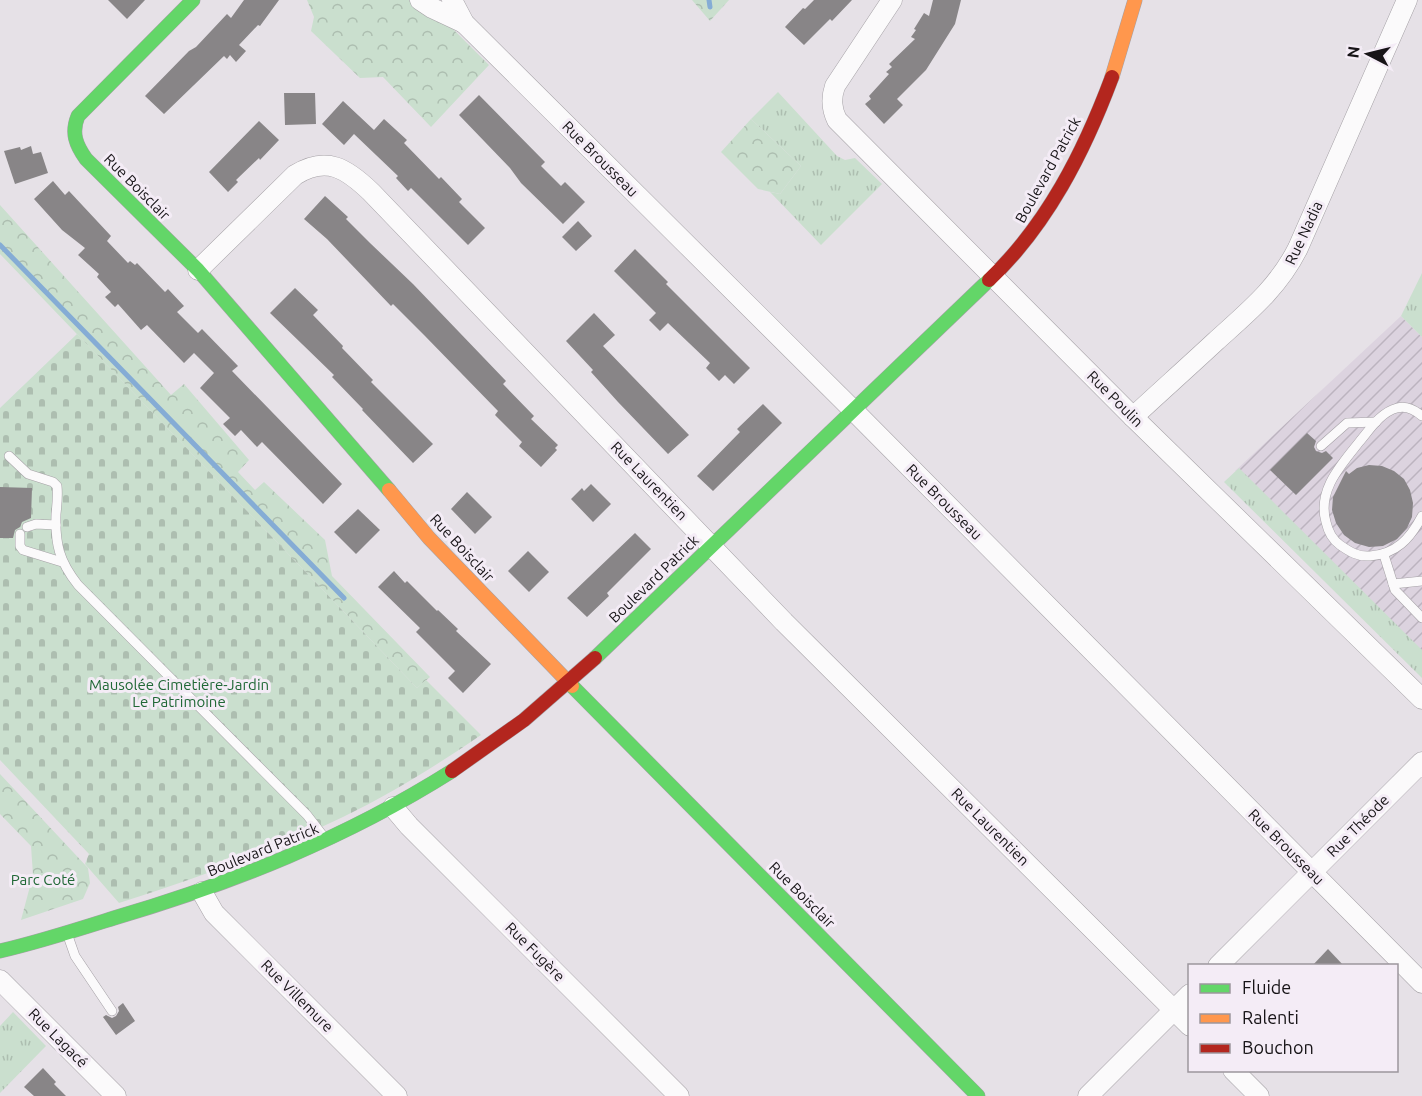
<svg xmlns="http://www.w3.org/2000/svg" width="1422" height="1096" font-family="Ubuntu,sans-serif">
  <defs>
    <pattern id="industrial-furrows" width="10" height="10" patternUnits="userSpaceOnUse" patternTransform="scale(1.5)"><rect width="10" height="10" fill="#dcd3df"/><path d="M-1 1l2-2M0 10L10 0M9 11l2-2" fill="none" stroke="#bcb4bf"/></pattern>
    <pattern id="grass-tufts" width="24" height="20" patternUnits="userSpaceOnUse" patternTransform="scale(1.5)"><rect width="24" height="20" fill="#cadfce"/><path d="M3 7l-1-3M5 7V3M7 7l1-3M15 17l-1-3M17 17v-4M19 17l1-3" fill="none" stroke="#adbeb0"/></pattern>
    <pattern id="forest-crowns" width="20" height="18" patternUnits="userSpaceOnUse" patternTransform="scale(1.5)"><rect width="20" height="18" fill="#cadfce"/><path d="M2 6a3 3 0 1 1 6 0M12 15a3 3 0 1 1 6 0" fill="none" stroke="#adbeb0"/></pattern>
    <pattern id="cemetery-stones" width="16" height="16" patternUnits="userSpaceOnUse" patternTransform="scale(1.5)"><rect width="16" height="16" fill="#cadfce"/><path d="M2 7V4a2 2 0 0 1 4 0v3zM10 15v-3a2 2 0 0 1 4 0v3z" fill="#adbeb0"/></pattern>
  </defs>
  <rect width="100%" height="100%" fill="#e6e1e7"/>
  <path fill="url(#industrial-furrows)" d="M 1401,316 L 1422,337 L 1422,657 L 1235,471 Z"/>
  <g fill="url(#grass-tufts)">
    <path d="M 778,92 L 837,156 L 845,160 L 855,158 L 882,184 L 821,245 L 770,192 L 780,194 L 801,166 L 751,119 Z"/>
    <path d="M 1422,273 L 1422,337 L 1401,316 Z"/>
    <path d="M 1239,468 L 1422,650 L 1422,678 L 1224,482 Z"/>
    <path d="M 13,1012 L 46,1046 L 0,1093 L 0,1026 Z"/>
  </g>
  <g fill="url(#forest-crowns)">
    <path d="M 307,0 L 409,0 L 420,10 L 450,26 L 489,65 L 431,127 L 383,77 L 360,78 L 311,31 L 314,17 Z"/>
    <path d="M 692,0 L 729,0 L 710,21 Z"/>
    <path d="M 751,119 L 801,166 L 780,194 L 758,189 L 721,152 Z"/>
    <path d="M 0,205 L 171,395 L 184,384 L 249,460 L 238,472 L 255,490 L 264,482 L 325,540 L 332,576 L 430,677 L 417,688 L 0,254 Z"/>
    <path d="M 0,774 L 88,868 L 90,883 L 83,899 L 21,920 L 33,875 L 31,846 L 0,814 Z"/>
  </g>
  <path fill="url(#cemetery-stones)" d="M 77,334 L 417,688 L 426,680 L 481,735 C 437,765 391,794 343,817 C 271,852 196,878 119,903 L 85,864 L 89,854 L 0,760 L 0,408 Z"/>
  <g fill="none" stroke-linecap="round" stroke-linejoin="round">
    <g stroke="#85acd5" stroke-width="5">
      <path d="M 709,0 L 710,7"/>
      <path d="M 0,245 L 344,598"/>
    </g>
  </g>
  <g fill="#888587">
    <path d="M 108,0 L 145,0 L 127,19 Z"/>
    <path d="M 244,0 L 279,0 L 260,26 L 258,25 L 239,45 L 246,51 L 236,62 L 230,55 L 227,59 L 224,56 L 164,114 L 145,96 L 189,51 L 196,47 L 227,14 L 231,18 Z"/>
    <path d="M 814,0 L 852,0 L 832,21 L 830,19 L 804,45 L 785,27 L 803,8 L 805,9 Z"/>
    <path d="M 933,0 L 961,0 L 955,24 L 926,70 L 897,99 L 903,105 L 884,124 L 865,104 L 871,99 L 869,96 L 889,74 L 886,72 L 892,67 L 889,64 L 915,39 L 911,37 L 916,30 L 914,29 L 924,13 L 929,16 Z"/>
    <path d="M 284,93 L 315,93 L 316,124 L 285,125 Z"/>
    <path d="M 479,95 L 545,162 L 541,166 L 561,186 L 565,182 L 585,202 L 563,224 L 521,183 L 510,168 L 459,115 Z"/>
    <path d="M 343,101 L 374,130 L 384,119 L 407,140 L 404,143 L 439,179 L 441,177 L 462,199 L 459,202 L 485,228 L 468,245 L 411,188 L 408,191 L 396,178 L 398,176 L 354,134 L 344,145 L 322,124 Z"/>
    <path d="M 259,121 L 279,140 L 260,160 L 259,158 L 236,180 L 238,182 L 228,192 L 209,172 Z"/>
    <path d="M 31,146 L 33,154 L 41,152 L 48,173 L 15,184 L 4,151 L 20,147 L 21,150 Z"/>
    <path d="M 53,181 L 65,195 L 69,191 L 111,236 L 107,241 L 128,263 L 130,261 L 135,265 L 137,263 L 165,292 L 168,289 L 184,306 L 177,312 L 198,333 L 202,329 L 238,366 L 232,371 L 342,484 L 323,504 L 262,442 L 257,447 L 241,430 L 235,436 L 223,424 L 230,418 L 200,388 L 214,373 L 194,353 L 184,363 L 147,325 L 141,330 L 118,304 L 115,307 L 105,297 L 111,292 L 97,277 L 99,274 L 78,255 L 85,248 L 62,230 L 34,199 Z"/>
    <path d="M 325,196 L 348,217 L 346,219 L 370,243 L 413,284 L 506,381 L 503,384 L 534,416 L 531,419 L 558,445 L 555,448 L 557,450 L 541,467 L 519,446 L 522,442 L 495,415 L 498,411 L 425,336 L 393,304 L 391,306 L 327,239 L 304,219 Z"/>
    <path d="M 578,221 L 592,236 L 576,251 L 562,237 Z"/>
    <path d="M 635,249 L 668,282 L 666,284 L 750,368 L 734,384 L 725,375 L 719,381 L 706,368 L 710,363 L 668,323 L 660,331 L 649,320 L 656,313 L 614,271 Z"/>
    <path d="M 295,288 L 318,310 L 313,315 L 343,346 L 342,348 L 373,380 L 371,382 L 433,444 L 413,463 L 362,410 L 363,409 L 332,377 L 334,375 L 270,313 Z"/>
    <path d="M 594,313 L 615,335 L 603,346 L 689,435 L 668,454 L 618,402 L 591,372 L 593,370 L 566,341 Z"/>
    <path d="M 763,404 L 782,423 L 713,491 L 697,476 L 740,432 L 737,429 Z"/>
    <path d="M 1307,433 L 1316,441 L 1314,447 L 1316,451 L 1322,453 L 1326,451 L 1333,458 L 1296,495 L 1270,470 Z"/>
    <path d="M 1369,465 L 1382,466 L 1394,471 L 1404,479 L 1410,490 L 1413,503 L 1412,517 L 1407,528 L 1397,539 L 1383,546 L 1369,547 L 1355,543 L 1344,535 L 1336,523 L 1332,510 L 1333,497 L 1346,471 L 1349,474 L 1357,468 Z"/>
    <path d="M 591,484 L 611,504 L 593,522 L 571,499 L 582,488 L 584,491 Z"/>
    <path d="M 0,487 L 32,488 L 31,518 L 22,522 L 20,527 L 15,530 L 13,538 L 0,538 Z"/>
    <path d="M 467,492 L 492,517 L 475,534 L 451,509 Z"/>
    <path d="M 358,509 L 380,530 L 356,554 L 334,532 Z"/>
    <path d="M 635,533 L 651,549 L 607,593 L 609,596 L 587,617 L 567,598 Z"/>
    <path d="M 528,551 L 549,572 L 529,592 L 508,571 Z"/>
    <path d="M 394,571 L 405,583 L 407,581 L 437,611 L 438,610 L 458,629 L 456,631 L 491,664 L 463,693 L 448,678 L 455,671 L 416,632 L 420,628 L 378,587 Z"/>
    <path d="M 1328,949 L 1344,966 L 1312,966 Z"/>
    <path d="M 123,1003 L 135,1021 L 116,1035 L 103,1017 L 106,1015 L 112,1018 L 116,1016 L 119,1011 L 118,1007 Z"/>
    <path d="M 43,1068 L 56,1082 L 54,1084 L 66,1096 L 34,1096 L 24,1087 Z"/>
  </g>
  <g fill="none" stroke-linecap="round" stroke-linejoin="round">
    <g stroke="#a5a1a6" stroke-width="10">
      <g id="lane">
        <path d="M 1422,416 C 1415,410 1407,405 1397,408 C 1381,412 1370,429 1360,441 C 1341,465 1317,490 1326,522 C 1328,531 1333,540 1340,545 C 1350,552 1358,557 1370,556 C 1396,554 1410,539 1422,516"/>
        <path d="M 1321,446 L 1347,423 L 1376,422"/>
        <path d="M 9,456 L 28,474 L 53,482 L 57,486 C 58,495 57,505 56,514 C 55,544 59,561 78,585 L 307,815 L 324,837"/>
        <path d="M 27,527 L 36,524 L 56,525"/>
        <path d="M 20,534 L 20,546 L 23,550 L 62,562"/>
        <path d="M 1384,555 L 1395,590 L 1422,618"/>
        <path d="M 1393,584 L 1422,581"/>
        <path d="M 68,936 L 75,956 L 112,1011"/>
      </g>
    </g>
    <g stroke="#a5a1a6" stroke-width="21">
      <g id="street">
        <path d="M 420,0 L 432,8 L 464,23"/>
        <path d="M 452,0 L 464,23 L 854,411 L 1422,983"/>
        <path d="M 892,0 L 835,86 C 831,98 831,108 837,120 L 1133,417 L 1422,699"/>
        <path d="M 198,270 L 295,175 C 327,155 347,169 371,192 L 784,622 L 1190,1026"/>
        <path d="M 1133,417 C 1160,392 1188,367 1216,341 C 1248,312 1278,288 1298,248 L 1407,0"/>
        <path d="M 393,807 L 409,826 L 679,1096"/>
        <path d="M 202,892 L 214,913 L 397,1096"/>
        <path d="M 1218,966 L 1422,762"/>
        <path d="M 0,980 L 116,1096"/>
        <path d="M 1233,1070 L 1259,1096"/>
        <path d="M 1088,1096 L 1190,994"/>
      </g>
    </g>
    <g stroke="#a5a1a6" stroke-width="15">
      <g id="fast">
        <path d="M 193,0 L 78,116 C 71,133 76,145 86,159 L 198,270 L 389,490"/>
        <path d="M 595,658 L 989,280"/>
        <path d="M 572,686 L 978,1096"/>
        <path d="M 0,951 C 39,942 76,930 114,918 C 233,883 346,838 452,771"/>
      </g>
    </g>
    <g stroke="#a5a1a6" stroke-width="15">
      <g id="slow">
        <path d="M 1112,77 L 1135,0"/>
        <path d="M 389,490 L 429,538 L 572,686"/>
      </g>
    </g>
    <g stroke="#a5a1a6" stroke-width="15">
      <g id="jam">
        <path d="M 989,280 C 1047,225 1084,152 1112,77"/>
        <path d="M 452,771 L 524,720 L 595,658"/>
      </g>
    </g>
    <use href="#lane" stroke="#fbfafb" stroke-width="9"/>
    <use href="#street" stroke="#fbfafb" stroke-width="20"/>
    <use href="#fast" stroke="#63d668" stroke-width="14"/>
    <use href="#slow" stroke="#ff974d" stroke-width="14"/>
    <use href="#jam" stroke="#b3261e" stroke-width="14"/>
  </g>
  <g text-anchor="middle" stroke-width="6" stroke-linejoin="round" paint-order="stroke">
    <g font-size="15" fill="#171417" stroke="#f4ecf6">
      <text transform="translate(600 159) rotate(45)" y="5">Rue Brousseau</text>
      <text transform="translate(1048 170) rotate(-61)" y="5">Boulevard Patrick</text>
      <text transform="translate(137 187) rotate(45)" y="5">Rue Boisclair</text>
      <text transform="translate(1304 233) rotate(-65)" y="5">Rue Nadia</text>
      <text transform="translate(1115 399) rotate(45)" y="5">Rue Poulin</text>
      <text transform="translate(649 481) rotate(46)" y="5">Rue Laurentien</text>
      <text transform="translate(944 502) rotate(45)" y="5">Rue Brousseau</text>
      <text transform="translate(462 548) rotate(47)" y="5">Rue Boisclair</text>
      <text transform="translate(654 579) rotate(-44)" y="5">Boulevard Patrick</text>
      <text transform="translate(1358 826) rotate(-45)" y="5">Rue Théode</text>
      <text transform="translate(990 827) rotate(45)" y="5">Rue Laurentien</text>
      <text transform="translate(1286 847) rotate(45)" y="5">Rue Brousseau</text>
      <text transform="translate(263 850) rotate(-22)" y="5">Boulevard Patrick</text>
      <text transform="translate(802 895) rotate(45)" y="5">Rue Boisclair</text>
      <text transform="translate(535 952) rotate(45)" y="5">Rue Fugère</text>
      <text transform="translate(297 996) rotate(45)" y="5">Rue Villemure</text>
      <text transform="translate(58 1038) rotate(45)" y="5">Rue Lagacé</text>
    </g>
    <g font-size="15" fill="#206836" stroke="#f4ecf6">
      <text x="179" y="690">Mausolée Cimetière-Jardin<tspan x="179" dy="17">Le Patrimoine</tspan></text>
      <text x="43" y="885">Parc Coté</text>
    </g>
  </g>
  <rect x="1188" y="964" width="210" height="108" fill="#f4ecf6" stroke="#9c969d" stroke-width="1.5"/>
  <rect x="1200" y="984" width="30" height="9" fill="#63d668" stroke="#9c969d" stroke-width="1.5"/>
  <text x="1242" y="994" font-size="18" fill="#171417">Fluide</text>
  <rect x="1200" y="1014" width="30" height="9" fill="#ff974d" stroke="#9c969d" stroke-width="1.5"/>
  <text x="1242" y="1024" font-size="18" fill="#171417">Ralenti</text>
  <rect x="1200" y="1044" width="30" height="9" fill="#b3261e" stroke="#9c969d" stroke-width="1.5"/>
  <text x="1242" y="1054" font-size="18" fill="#171417">Bouchon</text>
  <g transform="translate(1368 54) rotate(277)" stroke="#f4ecf6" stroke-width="4.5" paint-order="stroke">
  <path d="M0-4.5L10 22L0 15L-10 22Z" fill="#171417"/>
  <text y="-9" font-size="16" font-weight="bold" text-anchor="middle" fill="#171417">N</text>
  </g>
</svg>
